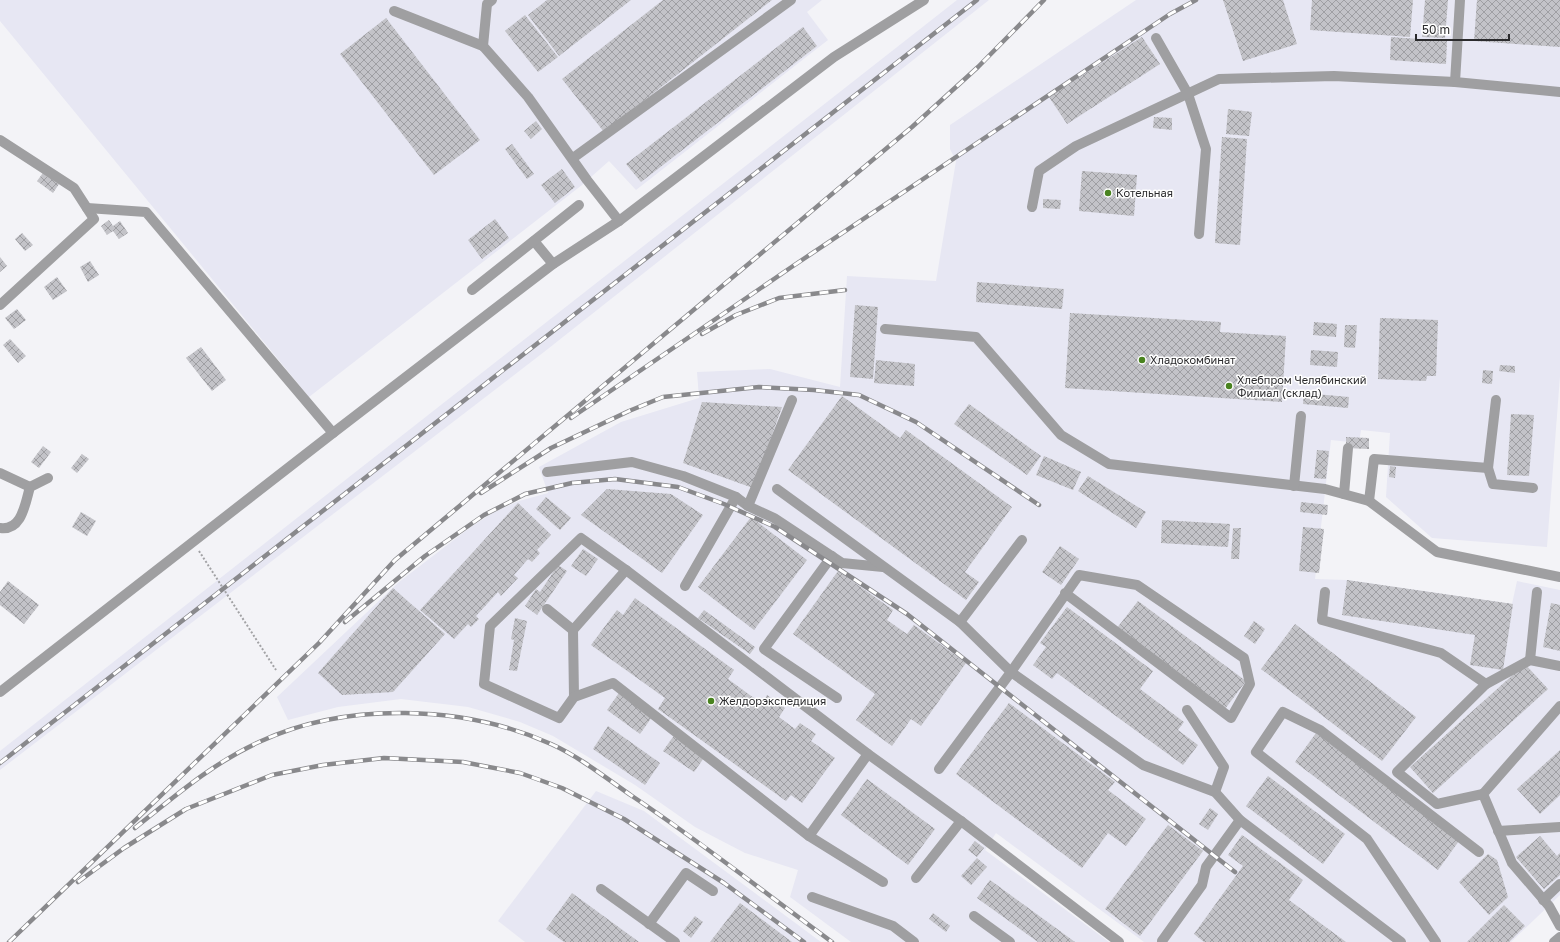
<svg xmlns="http://www.w3.org/2000/svg" width="1560" height="942" font-family="'Golos Text',sans-serif">
  <defs>
    <pattern id="building-cross-hatch" width="8" height="8" patternUnits="userSpaceOnUse"><rect width="8" height="8" fill="#c3c3c8"/><path d="M0 0l8 8M0 8l8-8" fill="none" stroke="#9f9fa3"/></pattern>
  </defs>
  <rect width="100%" height="100%" fill="#f3f3f7"/>
  <g fill="#e7e7f3">
    <path d="M 0,0 L 822,0 L 807,12 L 828,40 L 636,190 L 609,161 L 582,185 L 309,397 L 0,21 Z"/>
    <path d="M 957,0 L 989,0 L 544,352 L 0,770 L 0,751 Z"/>
    <path d="M 1136,0 L 1560,0 L 1560,376 L 1547,547 L 1432,538 L 1386,497 L 1390,433 L 1361,430 L 1359,443 L 1331,440 L 1315,579 L 1347,580 L 1512,604 L 1517,581 L 1560,590 L 1560,895 L 1511,942 L 1144,942 L 996,833 L 985,850 L 1109,942 L 851,942 L 790,897 L 798,870 L 745,853 L 695,827 L 635,785 L 553,736 L 520,722 L 468,707 L 401,699 L 338,707 L 288,720 L 277,697 L 399,582 L 468,529 L 494,512 L 519,501 L 548,493 L 539,467 L 621,422 L 699,398 L 697,372 L 770,369 L 840,387 L 847,276 L 936,281 L 956,161 L 950,149 L 950,125 Z"/>
    <path d="M 596,791 L 644,811 L 821,942 L 525,942 L 498,921 Z"/>
  </g>
  <g fill="url(#building-cross-hatch)">
    <path d="M 547,0 L 631,0 L 559,56 L 528,15 Z"/>
    <path d="M 663,0 L 772,0 L 604,132 L 562,79 Z"/>
    <path d="M 1223,0 L 1283,0 L 1297,44 L 1243,61 Z"/>
    <path d="M 1312,0 L 1413,0 L 1410,37 L 1310,30 Z"/>
    <path d="M 1425,0 L 1448,0 L 1445,38 L 1422,37 Z"/>
    <path d="M 1477,0 L 1560,0 L 1560,47 L 1474,41 Z"/>
    <path d="M 525,15 L 558,57 L 538,72 L 505,31 Z"/>
    <path d="M 386,18 L 480,140 L 434,175 L 340,54 Z"/>
    <path d="M 803,27 L 817,46 L 641,182 L 626,164 Z"/>
    <path d="M 1142,37 L 1160,64 L 1067,124 L 1049,97 Z"/>
    <path d="M 1391,37 L 1447,41 L 1446,64 L 1390,60 Z"/>
    <path d="M 1228,109 L 1252,112 L 1249,136 L 1226,134 Z"/>
    <path d="M 1154,117 L 1172,118 L 1172,130 L 1153,128 Z"/>
    <path d="M 536,121 L 542,129 L 531,139 L 524,131 Z"/>
    <path d="M 1222,137 L 1247,139 L 1240,245 L 1215,243 Z"/>
    <path d="M 512,144 L 534,174 L 527,179 L 505,149 Z"/>
    <path d="M 562,169 L 575,187 L 555,203 L 541,185 Z"/>
    <path d="M 1082,171 L 1137,175 L 1134,216 L 1079,211 Z"/>
    <path d="M 43,173 L 59,184 L 53,193 L 37,181 Z"/>
    <path d="M 1043,199 L 1061,200 L 1060,209 L 1043,208 Z"/>
    <path d="M 495,219 L 509,238 L 482,259 L 468,240 Z"/>
    <path d="M 109,220 L 113,226 L 120,221 L 128,233 L 119,239 L 113,231 L 107,235 L 101,226 Z"/>
    <path d="M 22,233 L 33,245 L 25,251 L 15,239 Z"/>
    <path d="M 0,257 L 7,266 L 0,272 Z"/>
    <path d="M 90,261 L 99,275 L 88,282 L 80,267 Z"/>
    <path d="M 57,277 L 67,291 L 53,300 L 44,287 Z"/>
    <path d="M 977,282 L 1064,289 L 1062,309 L 976,302 Z"/>
    <path d="M 855,305 L 878,307 L 873,379 L 850,377 Z"/>
    <path d="M 17,309 L 26,320 L 14,329 L 5,318 Z"/>
    <path d="M 1070,313 L 1221,322 L 1220,332 L 1286,336 L 1282,402 L 1065,388 Z"/>
    <path d="M 1380,318 L 1438,320 L 1436,376 L 1427,376 L 1426,381 L 1378,379 Z"/>
    <path d="M 1314,322 L 1337,324 L 1336,337 L 1313,335 Z"/>
    <path d="M 1345,325 L 1357,325 L 1355,348 L 1344,347 Z"/>
    <path d="M 10,339 L 26,356 L 18,363 L 3,345 Z"/>
    <path d="M 201,347 L 226,380 L 212,391 L 186,358 Z"/>
    <path d="M 1311,350 L 1338,352 L 1337,367 L 1310,365 Z"/>
    <path d="M 876,360 L 915,364 L 914,386 L 874,383 Z"/>
    <path d="M 1500,365 L 1515,366 L 1515,373 L 1499,371 Z"/>
    <path d="M 1483,370 L 1493,371 L 1492,384 L 1482,383 Z"/>
    <path d="M 1304,393 L 1349,397 L 1348,408 L 1303,404 Z"/>
    <path d="M 842,396 L 900,438 L 906,430 L 1012,507 L 965,572 L 979,582 L 966,600 L 788,470 Z"/>
    <path d="M 702,402 L 782,407 L 753,488 L 683,463 Z"/>
    <path d="M 969,404 L 1041,456 L 1027,475 L 954,424 Z"/>
    <path d="M 1511,414 L 1534,415 L 1529,476 L 1507,475 Z"/>
    <path d="M 1346,437 L 1369,438 L 1369,449 L 1346,448 Z"/>
    <path d="M 43,446 L 51,452 L 39,468 L 31,462 Z"/>
    <path d="M 1317,450 L 1329,451 L 1326,479 L 1314,478 Z"/>
    <path d="M 82,454 L 89,459 L 77,473 L 71,468 Z"/>
    <path d="M 1044,456 L 1081,472 L 1073,490 L 1036,475 Z"/>
    <path d="M 1390,466 L 1396,467 L 1395,478 L 1389,477 Z"/>
    <path d="M 1088,476 L 1146,512 L 1136,528 L 1078,491 Z"/>
    <path d="M 607,489 L 671,494 L 703,515 L 662,573 L 581,515 Z"/>
    <path d="M 546,497 L 571,518 L 560,530 L 536,509 Z"/>
    <path d="M 1301,502 L 1328,505 L 1327,515 L 1300,512 Z"/>
    <path d="M 518,503 L 551,535 L 537,550 L 540,553 L 532,562 L 528,559 L 514,575 L 518,578 L 501,596 L 498,592 L 476,616 L 479,619 L 471,627 L 468,624 L 454,639 L 420,610 Z"/>
    <path d="M 81,512 L 96,521 L 87,536 L 72,527 Z"/>
    <path d="M 751,517 L 807,560 L 754,630 L 698,587 Z"/>
    <path d="M 1162,520 L 1230,524 L 1228,547 L 1161,543 Z"/>
    <path d="M 1303,527 L 1324,529 L 1319,573 L 1299,571 Z"/>
    <path d="M 1233,528 L 1241,528 L 1239,559 L 1231,559 Z"/>
    <path d="M 1060,546 L 1079,559 L 1061,585 L 1042,572 Z"/>
    <path d="M 583,549 L 598,559 L 586,576 L 571,566 Z"/>
    <path d="M 558,565 L 567,571 L 537,615 L 525,606 L 536,589 L 540,592 Z"/>
    <path d="M 838,571 L 893,610 L 887,620 L 907,634 L 914,625 L 966,663 L 921,726 L 911,719 L 892,746 L 856,720 L 875,694 L 793,634 Z"/>
    <path d="M 1347,580 L 1513,604 L 1503,670 L 1470,665 L 1475,635 L 1342,615 Z"/>
    <path d="M 8,581 L 39,605 L 24,624 L 0,605 L 0,592 Z"/>
    <path d="M 393,588 L 445,634 L 393,692 L 342,695 L 318,673 Z"/>
    <path d="M 635,598 L 734,670 L 728,679 L 762,704 L 767,695 L 785,708 L 779,717 L 795,729 L 800,723 L 816,734 L 811,741 L 835,758 L 802,803 L 791,795 L 786,801 L 658,709 L 665,698 L 591,645 L 617,610 L 623,615 Z"/>
    <path d="M 1138,601 L 1246,681 L 1225,709 L 1117,628 Z"/>
    <path d="M 1551,603 L 1560,605 L 1560,651 L 1543,647 Z"/>
    <path d="M 1067,607 L 1153,671 L 1140,689 L 1184,722 L 1178,730 L 1198,745 L 1183,765 L 1057,673 L 1052,679 L 1033,665 L 1046,647 L 1040,643 Z"/>
    <path d="M 704,610 L 755,647 L 750,654 L 698,618 Z"/>
    <path d="M 515,618 L 527,621 L 517,671 L 509,670 L 514,640 L 511,639 Z"/>
    <path d="M 1254,621 L 1265,629 L 1255,644 L 1244,636 Z"/>
    <path d="M 1295,624 L 1416,717 L 1382,761 L 1261,669 Z"/>
    <path d="M 1525,664 L 1548,689 L 1433,793 L 1410,767 Z"/>
    <path d="M 619,693 L 652,717 L 640,734 L 607,710 Z"/>
    <path d="M 1009,703 L 1115,782 L 1108,790 L 1146,819 L 1126,846 L 1108,833 L 1082,868 L 956,774 Z"/>
    <path d="M 608,726 L 660,763 L 645,785 L 593,749 Z"/>
    <path d="M 1316,733 L 1459,841 L 1438,870 L 1295,762 Z"/>
    <path d="M 675,734 L 706,755 L 694,772 L 663,751 Z"/>
    <path d="M 1560,750 L 1560,795 L 1540,814 L 1517,789 Z"/>
    <path d="M 1268,776 L 1345,834 L 1323,864 L 1246,806 Z"/>
    <path d="M 867,779 L 935,829 L 908,865 L 841,815 Z"/>
    <path d="M 1210,808 L 1218,814 L 1208,830 L 1199,824 Z"/>
    <path d="M 1168,825 L 1203,851 L 1140,936 L 1105,909 Z"/>
    <path d="M 1242,835 L 1303,880 L 1289,900 L 1346,942 L 1204,942 L 1194,934 L 1243,866 L 1228,855 Z"/>
    <path d="M 1540,836 L 1557,856 L 1560,853 L 1560,875 L 1544,889 L 1516,857 Z"/>
    <path d="M 975,841 L 984,848 L 977,857 L 968,850 Z"/>
    <path d="M 1488,854 L 1497,860 L 1508,897 L 1489,915 L 1459,882 Z"/>
    <path d="M 977,858 L 987,867 L 971,885 L 961,876 Z"/>
    <path d="M 990,880 L 1075,942 L 1038,942 L 977,898 Z"/>
    <path d="M 572,893 L 639,942 L 564,942 L 546,929 Z"/>
    <path d="M 740,903 L 792,942 L 710,942 Z"/>
    <path d="M 1504,905 L 1525,926 L 1509,942 L 1467,942 Z"/>
    <path d="M 933,913 L 950,926 L 946,932 L 929,919 Z"/>
    <path d="M 695,916 L 703,922 L 691,938 L 683,931 Z"/>
  </g>
  <g fill="none" stroke-linecap="round" stroke-linejoin="round">
    <path stroke="#a2a2a5" stroke-width="2" stroke-dasharray="2 2" stroke-linecap="butt" d="M 199,551 L 276,670"/>
    <g stroke="#9f9fa1" stroke-width="10">
      <path d="M 492,0 L 487,4 L 483,46 L 528,97 L 587,180 L 619,221"/>
      <path d="M 1460,0 L 1455,82 L 1560,92"/>
      <path d="M 394,11 L 483,46"/>
      <path d="M 1156,38 L 1188,94 L 1206,149 L 1199,234"/>
      <path d="M 0,140 L 74,188 L 94,219 L 0,305"/>
      <path d="M 573,158 L 791,0"/>
      <path d="M 1032,207 L 1039,171 L 1076,146 L 1219,79 L 1334,76 L 1455,82"/>
      <path d="M 87,208 L 146,212 L 333,433"/>
      <path d="M 534,241 L 553,264"/>
      <path d="M 472,290 L 579,205"/>
      <path d="M 885,329 L 976,337 L 1061,435 L 1109,464 L 1325,489 L 1369,501 L 1437,552 L 1560,577"/>
      <path d="M 1488,468 L 1493,484 L 1533,488"/>
      <path d="M 547,472 L 632,462 L 683,476 L 736,497 L 748,506 L 774,518 L 842,563 L 883,567"/>
      <path d="M 0,473 L 30,487"/>
      <path d="M 1294,486 L 1301,416"/>
      <path d="M 777,489 L 960,622 L 1011,672 L 1143,765 L 1215,792 L 1240,820 L 1401,942"/>
      <path d="M 1344,494 L 1348,448"/>
      <path d="M 1369,501 L 1374,459 L 1488,468 L 1496,400"/>
      <path d="M 748,506 L 792,400"/>
      <path d="M 0,528 C 22,531 25,504 30,487 L 48,478"/>
      <path d="M 832,556 L 764,649 L 837,698"/>
      <path d="M 685,586 L 736,497"/>
      <path d="M 1325,592 L 1322,620 L 1441,653 L 1486,684 L 1530,660 L 1560,666"/>
      <path d="M 547,609 L 573,630"/>
      <path d="M 960,622 L 1022,540"/>
      <path d="M 1530,660 L 1537,592"/>
      <path d="M 0,692 L 333,433 L 553,264 L 619,221 L 834,57 L 924,0"/>
      <path d="M 574,697 L 573,630 L 626,570"/>
      <path d="M 1560,706 L 1483,794 L 1512,863 L 1549,906 L 1560,926"/>
      <path d="M 1187,710 L 1224,767 L 1215,792"/>
      <path d="M 939,769 L 1011,672 L 1079,575 L 1137,585 L 1244,658 L 1250,684 L 1231,718 L 1065,593"/>
      <path d="M 1483,794 L 1437,804 L 1397,772 L 1486,684"/>
      <path d="M 1498,831 L 1560,827"/>
      <path d="M 809,836 L 868,754"/>
      <path d="M 916,878 L 961,821"/>
      <path d="M 883,882 L 809,836 L 613,683 L 574,697 L 559,718 L 484,684 L 490,626 L 581,538 L 626,570 L 868,754 L 961,821 L 1119,942"/>
      <path d="M 601,889 L 675,942"/>
      <path d="M 812,897 L 893,926 L 914,942"/>
      <path d="M 1543,900 L 1560,884"/>
      <path d="M 974,916 L 1010,942"/>
      <path d="M 649,924 L 686,873 L 713,891"/>
      <path d="M 1162,941 L 1202,885 L 1206,867 L 1240,820"/>
      <path d="M 1436,942 L 1367,839 L 1256,752 L 1283,712 L 1320,730 L 1479,852"/>
      <path d="M 1554,942 L 1560,937"/>
    </g>
    <g stroke="#89898c" stroke-width="4.5">
      <g id="rail">
        <path d="M 702,334 L 736,315 L 779,298 L 845,290"/>
        <path d="M 571,418 L 793,266 L 1170,14 L 1196,0"/>
        <path d="M 481,493 L 551,448 L 629,411 L 663,397 L 759,387 L 814,390 L 859,395 L 916,422 L 1039,505"/>
        <path d="M 345,622 L 425,556 L 484,515 L 525,494 L 572,483 L 615,479 L 678,487 L 724,504 L 775,527 L 907,614 L 1235,872"/>
        <path d="M 0,763 L 977,0"/>
        <path d="M 135,828 C 175,796 213,763 259,742 C 346,701 465,705 551,744 C 580,757 606,778 632,796 C 701,842 765,893 832,942"/>
        <path d="M 78,882 L 124,848 L 186,809 L 272,775 L 323,765 L 384,758 L 463,762 L 520,773 L 562,788 L 624,819 L 724,883 L 804,942"/>
        <path d="M 9,942 L 319,643 L 395,560 L 912,127 L 978,67 L 1044,0"/>
      </g>
    </g>
    <use href="#rail" stroke="#fff" stroke-width="3" stroke-dasharray="9" stroke-linecap="butt"/>
  </g>
  <g fill="#49831f" stroke="#fff" stroke-width="1.5">
    <circle cx="1108" cy="193" r="4"/>
    <circle cx="1142" cy="360" r="4"/>
    <circle cx="1229" cy="386" r="4"/>
    <circle cx="711" cy="701" r="4"/>
  </g>
  <g text-anchor="middle" stroke-width="3" stroke-linejoin="round" paint-order="stroke">
    <g font-size="11" fill="#2b2b2d" stroke="#fff" text-anchor="start">
      <text x="1116" y="197">Котельная</text>
      <text x="1150" y="364">Хладокомбинат</text>
      <text x="1237" y="384">Хлебпром Челябинский<tspan x="1237" dy="13">Филиал (склад)</tspan></text>
      <text x="719" y="705">Желдорэкспедиция</text>
    </g>
  </g>
  <path d="M1416 34v6h93v-6" fill="none" stroke="#2b2b2d" stroke-width="2"/>
  <text x="1422" y="34" font-size="12" fill="#2b2b2d" stroke="#ffffff" stroke-width="3" paint-order="stroke">50 m</text>
</svg>
